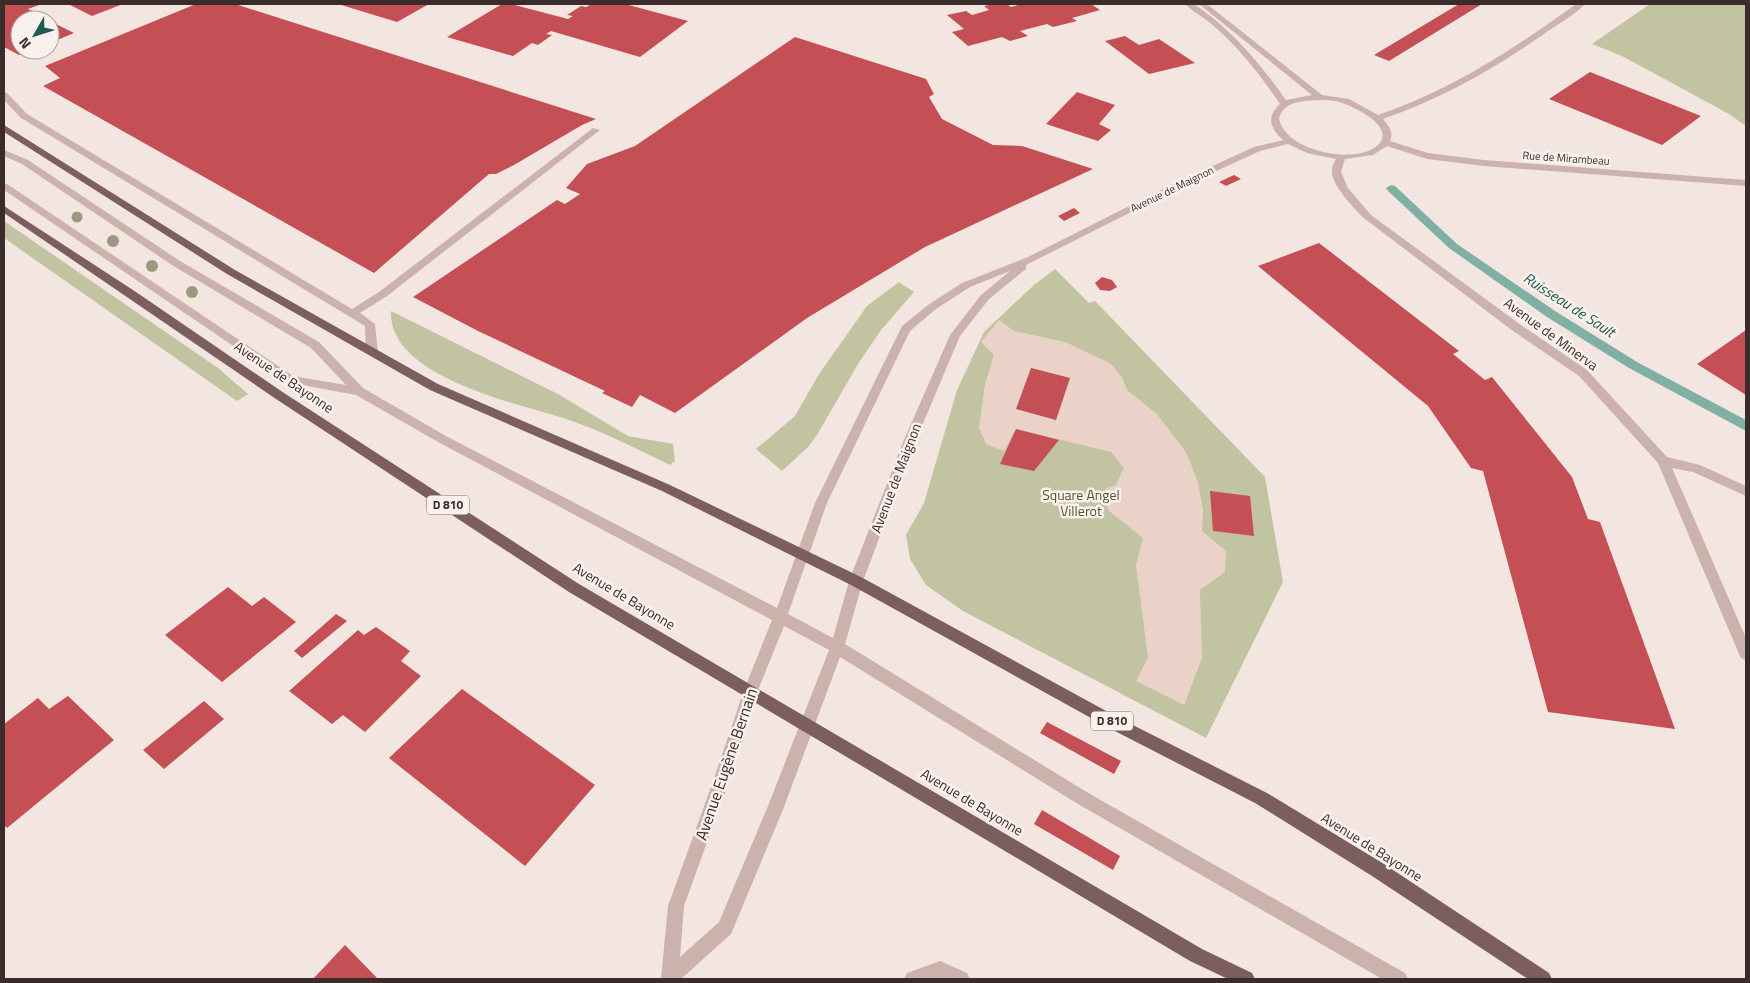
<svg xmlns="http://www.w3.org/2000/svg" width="1750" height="983" font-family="'Titillium Web',sans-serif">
  <rect width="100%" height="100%" fill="#f3e6e1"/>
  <g fill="#c1c3a1">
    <path d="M 1650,4 L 1746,4 L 1746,126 L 1729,114 L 1622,56 L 1592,44 Z"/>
    <path d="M 4,221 L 218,368 L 248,394 L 237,401 L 4,238 Z"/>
    <path d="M 1055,269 L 1089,303 L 1095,301 L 1265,477 L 1283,582 L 1206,738 L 963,611 L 926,585 L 910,559 L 906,535 L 924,503 L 957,390 L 984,332 L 1034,285 Z"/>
    <path d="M 899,282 L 914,292 L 881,330 L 858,364 L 817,435 L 808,447 L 782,471 L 756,449 L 795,416 L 819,374 L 867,306 Z"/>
    <path d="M 391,311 L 558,394 L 628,436 L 673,444 L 675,461 L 670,465 C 637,449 604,432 569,420 C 521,404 388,378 391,311 Z"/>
  </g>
  <path fill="#ebd2c9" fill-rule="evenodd" d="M 999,320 L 1014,331 L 1065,342 L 1110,363 L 1122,377 L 1127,390 L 1157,414 L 1186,452 L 1198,482 L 1203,510 L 1202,531 L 1226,551 L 1225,572 L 1200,590 L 1202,658 L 1184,705 L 1136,681 L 1148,658 L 1136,565 L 1143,538 L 1109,511 L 1103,499 L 1105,489 L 1116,485 L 1124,468 L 1111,452 L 1016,429 L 1004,451 L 986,444 L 979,428 L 985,384 L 994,355 L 981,342 ZM 1031,368 L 1070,378 L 1056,420 L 1016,409 Z"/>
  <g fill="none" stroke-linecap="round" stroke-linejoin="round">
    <path fill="#80b0a4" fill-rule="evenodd" d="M 1391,185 L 1395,186 L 1457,244 L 1555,311 L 1637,362 L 1746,420 L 1746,431 L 1629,368 L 1547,317 L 1449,248 L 1387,190 L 1386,188 Z"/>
  </g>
  <g fill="#c44f54">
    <path d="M 4,4 L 42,4 L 28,9 L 48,20 L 20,20 L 20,50 L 33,50 L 19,55 L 4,47 Z"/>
    <path d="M 73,4 L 123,4 L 92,16 L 70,5 Z"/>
    <path d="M 196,4 L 235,4 L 596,119 L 582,125 L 514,165 L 496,174 L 489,174 L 374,273 L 43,86 L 60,78 L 45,66 Z"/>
    <path d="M 338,4 L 429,4 L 397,22 Z"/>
    <path d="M 502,4 L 511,4 L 568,19 L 573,16 L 567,15 L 581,6 L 586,7 L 592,4 L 625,4 L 688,21 L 640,57 L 551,31 L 546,34 L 552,35 L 538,45 L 532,43 L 513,56 L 447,37 Z"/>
    <path d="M 994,4 L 1007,4 L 1011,7 L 1021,4 L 1091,4 L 1100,10 L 1072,18 L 1077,21 L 1053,27 L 1047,24 L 1020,31 L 1028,36 L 1010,41 L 1002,37 L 968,46 L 952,32 L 964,29 L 947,15 L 966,11 L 972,15 L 989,10 L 984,6 Z"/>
    <path d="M 1459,4 L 1482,4 L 1389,61 L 1374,55 Z"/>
    <path d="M 50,21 L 74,33 L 50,43 Z"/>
    <path d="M 1125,36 L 1139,45 L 1159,39 L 1195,63 L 1149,74 L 1105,41 Z"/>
    <path d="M 795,37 L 926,79 L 934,94 L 929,97 L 942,119 L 993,145 L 1022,146 L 1093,169 L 925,247 L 807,318 L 675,413 L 640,395 L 632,407 L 602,393 L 605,391 L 478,331 L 413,297 L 557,200 L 565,204 L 580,194 L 566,188 L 587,164 L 635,146 Z"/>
    <path d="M 1590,72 L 1701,116 L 1662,145 L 1549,99 Z"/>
    <path d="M 1077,92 L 1115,105 L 1099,124 L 1111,130 L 1098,141 L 1046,124 Z"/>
    <path d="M 1234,175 L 1241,179 L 1226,186 L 1219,182 Z"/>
    <path d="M 1074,208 L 1080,213 L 1064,221 L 1058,216 Z"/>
    <path d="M 1319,243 L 1459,351 L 1453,354 L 1485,380 L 1492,377 L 1572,477 L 1588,519 L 1600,522 L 1675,729 L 1548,712 L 1483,471 L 1471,468 L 1428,406 L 1258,266 Z"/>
    <path d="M 1102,277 L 1112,280 L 1117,287 L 1110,291 L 1100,290 L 1095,283 Z"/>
    <path d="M 1746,330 L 1746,395 L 1697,364 Z"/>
    <path d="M 1031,368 L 1070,378 L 1056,420 L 1016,409 Z"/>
    <path d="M 1016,429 L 1059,440 L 1034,471 L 1000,464 Z"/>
    <path d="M 1210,491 L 1250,496 L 1254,536 L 1213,531 Z"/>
    <path d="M 228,587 L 252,606 L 264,597 L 296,622 L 222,682 L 165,635 Z"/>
    <path d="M 336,614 L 347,621 L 302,658 L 294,651 Z"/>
    <path d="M 376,627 L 410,651 L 401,661 L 421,676 L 365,732 L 343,715 L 332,724 L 289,691 L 358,630 L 364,635 Z"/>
    <path d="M 462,689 L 595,785 L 525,866 L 389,758 Z"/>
    <path d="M 68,696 L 114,740 L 7,828 L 4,825 L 4,724 L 38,698 L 49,709 Z"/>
    <path d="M 204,701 L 224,719 L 164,769 L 143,750 Z"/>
    <path d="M 1047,722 L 1121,761 L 1114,774 L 1040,733 Z"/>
    <path d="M 1042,810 L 1120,856 L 1113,870 L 1034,824 Z"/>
    <path d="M 345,945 L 378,979 L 313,979 Z"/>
  </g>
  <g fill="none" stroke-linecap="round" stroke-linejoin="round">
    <g fill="#ccb2ad" fill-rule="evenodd">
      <path d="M 1185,4 L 1194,4 C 1231,29 1260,63 1286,100 L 1312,95 L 1199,4 L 1207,4 L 1322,95 L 1349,99 L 1378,115 C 1451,90 1514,49 1576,4 L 1585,4 C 1576,14 1560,23 1548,31 C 1496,68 1443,98 1383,119 C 1389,126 1394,132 1390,141 L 1428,153 L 1484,160 L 1746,180 L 1746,186 L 1484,166 L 1427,159 L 1387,146 L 1373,155 L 1345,159 L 1341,172 L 1348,188 L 1371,215 L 1521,325 L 1587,370 L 1667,457 L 1700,465 L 1746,486 L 1746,496 L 1693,472 L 1672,468 L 1746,638 L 1746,660 L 1741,658 L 1739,654 L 1658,463 L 1579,376 L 1513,331 L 1365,219 C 1355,209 1330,184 1332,170 C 1332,166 1334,162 1336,159 L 1307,153 L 1288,144 L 1260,151 L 1175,190 L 1026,265 L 1026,269 L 989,299 L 960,336 L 916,440 L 863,581 L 845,644 L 1090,794 L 1405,973 L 1408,979 L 1382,979 L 1078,804 L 840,657 L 784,807 L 731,934 L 681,979 L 661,979 L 668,906 L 711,787 L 744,690 L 772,620 L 438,442 L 356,395 L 286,382 L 4,190 L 4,183 L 7,184 L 293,376 L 346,385 L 311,348 L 172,265 L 22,164 L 4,156 L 4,150 L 28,160 L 180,261 L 319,342 L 363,388 L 446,436 L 777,608 L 815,503 L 902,326 L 928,305 L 962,283 L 1028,257 L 1169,186 L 1254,147 L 1283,140 C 1270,128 1266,117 1280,104 C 1261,76 1241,50 1216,28 C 1207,19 1194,13 1185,4 ZM 1320,100 C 1325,100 1330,100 1335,101 C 1351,104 1403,129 1374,148 C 1350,164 1284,150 1279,118 C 1285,100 1304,101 1320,100 ZM 1010,271 L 981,295 L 950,335 L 904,440 L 849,581 L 833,638 L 788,614 L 827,503 L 910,331 L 936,309 L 970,287 ZM 784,626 L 829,650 L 768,806 L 719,922 L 680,957 L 684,906 L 727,787 L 758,690 Z"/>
      <path d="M 4,92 L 7,93 L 27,114 L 352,309 L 379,292 L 593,128 L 600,130 L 387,296 L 360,313 L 375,324 L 378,352 L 372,356 L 366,352 L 365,326 L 21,118 L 4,100 Z"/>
      <path d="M 940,961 L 967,973 L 970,979 L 904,979 L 907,973 Z"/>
    </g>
    <g fill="#7c5e5d" fill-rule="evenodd">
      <path d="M 4,125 L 235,270 L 438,384 L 670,485 L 861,577 L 1119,718 L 1267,793 L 1384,864 L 1549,973 L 1552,979 L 1528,979 L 1372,876 L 1255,803 L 1109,728 L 851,585 L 662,491 L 430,390 L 227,274 L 4,132 Z"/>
      <path d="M 4,206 L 136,292 L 284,393 L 579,584 L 1202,949 L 1252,973 L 1255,979 L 1228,979 L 1190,961 L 569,592 L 276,399 L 4,213 Z"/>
    </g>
  </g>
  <g fill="#9c987f">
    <circle cx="77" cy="217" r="5.5"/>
    <circle cx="113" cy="241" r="6"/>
    <circle cx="152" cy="266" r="6"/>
    <circle cx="192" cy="292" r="6"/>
  </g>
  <g text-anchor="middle" stroke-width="5" stroke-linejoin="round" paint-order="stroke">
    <g font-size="11" fill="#3a2c2b" stroke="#faf1ee">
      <text transform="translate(1566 158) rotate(4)" y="4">Rue de Mirambeau</text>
      <text transform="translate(1172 189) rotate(-26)" y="4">Avenue de Maignon</text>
    </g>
    <g fill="#faf1ee" stroke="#746766" stroke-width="1">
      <rect x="427" y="495.5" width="42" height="19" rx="4"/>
      <rect x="1091" y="711.5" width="42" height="19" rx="4"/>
    </g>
    <g font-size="12" font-weight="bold" fill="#3a2c2b">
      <text x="448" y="509">D 810</text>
      <text x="1112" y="725">D 810</text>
    </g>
    <g font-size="14" fill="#3a2c2b" stroke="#faf1ee">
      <text transform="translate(1551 334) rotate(36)" y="5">Avenue de Minerva</text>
      <text transform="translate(284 377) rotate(34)" y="5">Avenue de Bayonne</text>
      <text transform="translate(896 478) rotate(-69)" y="5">Avenue de Maignon</text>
      <text transform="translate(624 596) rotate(31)" y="5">Avenue de Bayonne</text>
      <text transform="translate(972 802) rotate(31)" y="5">Avenue de Bayonne</text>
      <text transform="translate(1372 847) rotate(32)" y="5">Avenue de Bayonne</text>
    </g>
    <g font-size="14" fill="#55582f" stroke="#faf1ee">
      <text x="1081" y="500">Square Angel<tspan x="1081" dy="16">Villerot</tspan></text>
    </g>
    <g font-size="15" font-style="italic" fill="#215b4f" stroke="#faf1ee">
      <text transform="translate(1569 305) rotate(33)" y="5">Ruisseau de Sault</text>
    </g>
    <g font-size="16" fill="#3a2c2b" stroke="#faf1ee">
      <text transform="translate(726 764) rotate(-71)" y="6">Avenue Eugène Bernain</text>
    </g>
  </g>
  <rect width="1750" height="983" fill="none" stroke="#3a2c2b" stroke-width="10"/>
  <g transform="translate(35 35) rotate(231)"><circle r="24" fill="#faf1ee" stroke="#ada2a0"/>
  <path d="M0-4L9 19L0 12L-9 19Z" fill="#215b4f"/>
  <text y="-8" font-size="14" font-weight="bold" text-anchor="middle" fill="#3a2c2b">N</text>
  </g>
</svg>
